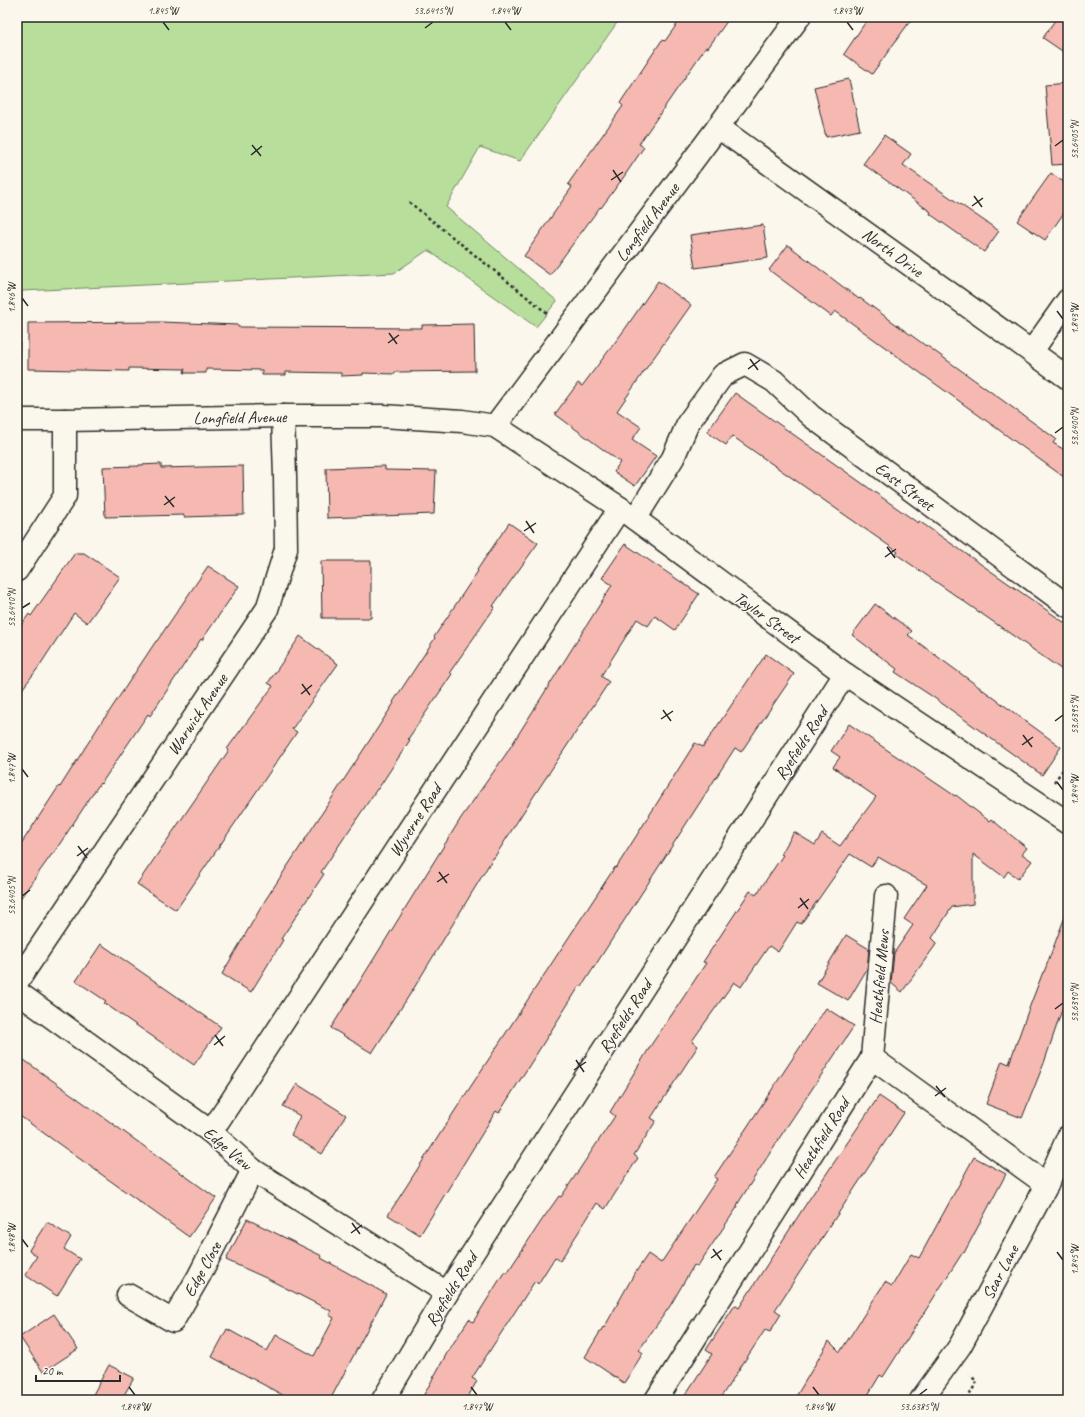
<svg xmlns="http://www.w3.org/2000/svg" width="1085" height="1417" font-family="Caveat,sans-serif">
  <rect width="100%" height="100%" fill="#fbf7ec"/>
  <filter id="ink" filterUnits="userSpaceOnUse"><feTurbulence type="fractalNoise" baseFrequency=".025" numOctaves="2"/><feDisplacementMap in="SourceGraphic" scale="8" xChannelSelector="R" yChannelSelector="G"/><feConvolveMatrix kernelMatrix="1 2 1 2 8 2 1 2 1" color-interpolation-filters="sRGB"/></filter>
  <g filter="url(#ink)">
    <path fill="#b7df9b" stroke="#718563" d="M 17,17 L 621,17 L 520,161 L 480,147 L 446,207 L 557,301 L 536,327 L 428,250 L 394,273 L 22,291 L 18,392 L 17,392 Z"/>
    <g fill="#f5b9b2" stroke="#2b2b2b">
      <path d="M 682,17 L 730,17 L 708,48 L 706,47 L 639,144 L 644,147 L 623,178 L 601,208 L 600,207 L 550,275 L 524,256 L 572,187 L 568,184 L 623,106 L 620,103 L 662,40 L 665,41 Z"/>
      <path d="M 869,17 L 913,17 L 872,74 L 844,54 Z"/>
      <path d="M 1057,17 L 1068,17 L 1068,55 L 1043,38 Z"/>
      <path d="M 849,79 L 860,130 L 826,137 L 814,87 Z"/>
      <path d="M 1068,83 L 1068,164 L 1052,165 L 1045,85 Z"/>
      <path d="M 884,135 L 911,154 L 903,165 L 999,231 L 984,252 L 930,214 L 931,212 L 863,164 Z"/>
      <path d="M 1051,173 L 1068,185 L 1068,207 L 1045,240 L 1017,221 Z"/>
      <path d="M 763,225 L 768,258 L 695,268 L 690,235 Z"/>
      <path d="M 788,245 L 859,299 L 860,298 L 926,346 L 926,345 L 1056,439 L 1053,443 L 1068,452 L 1068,480 L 835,311 L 831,316 L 769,270 Z"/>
      <path d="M 658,281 L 691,305 L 645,370 L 617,411 L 641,427 L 632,440 L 656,456 L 635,486 L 614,472 L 620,462 L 555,414 L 578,383 L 582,386 L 625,329 Z"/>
      <path d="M 161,322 L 238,325 L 238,327 L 422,328 L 422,325 L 474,324 L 475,371 L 395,372 L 395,374 L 363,373 L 363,375 L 341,376 L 341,373 L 286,372 L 286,375 L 262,375 L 262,370 L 206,369 L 206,373 L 184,373 L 185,369 L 129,368 L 129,371 L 28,369 L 28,323 Z"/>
      <path d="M 735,393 L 918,523 L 919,521 L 1068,625 L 1068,674 L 896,554 L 898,552 L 732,436 L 726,445 L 707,432 Z"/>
      <path d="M 161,464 L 161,468 L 243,466 L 244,515 L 184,517 L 184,515 L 105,517 L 103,467 L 139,466 L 139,465 Z"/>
      <path d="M 385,466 L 385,470 L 436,471 L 434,514 L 327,518 L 326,468 Z"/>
      <path d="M 509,523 L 538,543 L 493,606 L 495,607 L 450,672 L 452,674 L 408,739 L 410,740 L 378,789 L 377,789 L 321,872 L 324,874 L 281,939 L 283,940 L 251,992 L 222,974 L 266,899 L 394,703 L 393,702 L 435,638 L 434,637 L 478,571 L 477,570 Z"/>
      <path d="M 625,544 L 699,594 L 675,630 L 655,616 L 648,626 L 637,619 L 601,676 L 609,682 L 524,811 L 494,858 L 493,858 L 414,988 L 372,1053 L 331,1028 L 461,818 L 506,754 L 612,585 L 602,578 Z"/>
      <path d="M 75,553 L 84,553 L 120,577 L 87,623 L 74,613 L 38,668 L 17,696 L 17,631 L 29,614 L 31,616 Z"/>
      <path d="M 321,561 L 371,561 L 371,618 L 322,618 Z"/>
      <path d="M 208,566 L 239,586 L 202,640 L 201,639 L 150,716 L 148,714 L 101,784 L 100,783 L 53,854 L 52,854 L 17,903 L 17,850 L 59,786 L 60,787 L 104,718 L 105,718 L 156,641 L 157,641 Z"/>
      <path d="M 875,604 L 912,631 L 908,635 L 1061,747 L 1042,775 L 933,697 L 895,672 L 897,669 L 852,635 Z"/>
      <path d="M 300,636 L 338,664 L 292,729 L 297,732 L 176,910 L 137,884 L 229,750 L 227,749 L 273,686 L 268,683 Z"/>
      <path d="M 766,654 L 794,674 L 741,752 L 735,748 L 582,986 L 580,985 L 534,1058 L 499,1113 L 496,1111 L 420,1235 L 388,1215 L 454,1112 L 615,867 L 616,868 L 695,743 L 703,747 Z"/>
      <path d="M 849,724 L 955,796 L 956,795 L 989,821 L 991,819 L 1027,848 L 1022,854 L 1032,861 L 1018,879 L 1008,871 L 1004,877 L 973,854 L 973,904 L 952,907 L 932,938 L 937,943 L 902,992 L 891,983 L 894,953 L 913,925 L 904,919 L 927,885 L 878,857 L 871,867 L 850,854 L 801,924 L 797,922 L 778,952 L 769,946 L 741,987 L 734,982 L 692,1041 L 698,1046 L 651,1118 L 656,1121 L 634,1155 L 638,1158 L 605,1209 L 597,1203 L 560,1261 L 555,1257 L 538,1284 L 535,1281 L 472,1378 L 477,1381 L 466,1400 L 421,1400 L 447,1353 L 469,1319 L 473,1322 L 505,1271 L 507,1273 L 542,1220 L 559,1196 L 561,1197 L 615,1116 L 610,1112 L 653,1042 L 677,1007 L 706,963 L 703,962 L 750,891 L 756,895 L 783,855 L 781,854 L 794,832 L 815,845 L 822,834 L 840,846 L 876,797 L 833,767 L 840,757 L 831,751 Z"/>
      <path d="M 1066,914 L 1068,915 L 1068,992 L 1044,1063 L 1022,1118 L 986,1104 L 1002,1061 L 1009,1064 L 1028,1011 L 1043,972 L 1044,972 Z"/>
      <path d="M 846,935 L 869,949 L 867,969 L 848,1001 L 817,983 Z"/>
      <path d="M 101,944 L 221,1027 L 194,1065 L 104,1003 L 106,1001 L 76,981 Z"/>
      <path d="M 826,1008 L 854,1026 L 780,1137 L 737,1205 L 738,1206 L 697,1267 L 694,1265 L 670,1306 L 639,1350 L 643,1353 L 624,1383 L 585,1357 L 603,1327 L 604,1328 L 633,1276 L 648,1254 L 661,1263 L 717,1179 L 714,1177 Z"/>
      <path d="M 17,1055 L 216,1198 L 189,1237 L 17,1114 Z"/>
      <path d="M 297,1084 L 346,1115 L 322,1154 L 291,1135 L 300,1116 L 283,1106 Z"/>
      <path d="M 879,1096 L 904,1113 L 775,1310 L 781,1314 L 770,1332 L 765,1330 L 719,1400 L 682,1400 L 712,1354 L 706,1350 L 735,1305 L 739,1308 L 808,1201 Z"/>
      <path d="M 974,1157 L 1006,1174 L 964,1253 L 963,1252 L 883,1377 L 880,1375 L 865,1400 L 794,1400 L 829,1341 L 840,1352 L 885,1282 L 892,1286 L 911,1254 L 919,1258 Z"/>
      <path d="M 247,1219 L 322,1256 L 321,1258 L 386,1294 L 330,1400 L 292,1400 L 212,1357 L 227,1329 L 267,1351 L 276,1335 L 314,1356 L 334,1318 L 329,1315 L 331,1311 L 266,1278 L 226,1260 Z"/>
      <path d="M 47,1222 L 71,1237 L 64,1249 L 80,1259 L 57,1296 L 25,1275 L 37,1256 L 29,1250 Z"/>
      <path d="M 54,1314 L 78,1349 L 43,1372 L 20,1337 Z"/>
      <path d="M 109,1365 L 134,1378 L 121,1400 L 90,1400 Z"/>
    </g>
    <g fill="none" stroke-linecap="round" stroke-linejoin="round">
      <g stroke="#2b2b2b" stroke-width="25">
        <g id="street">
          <path d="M 718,127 L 1068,378"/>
          <path d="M 1032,351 L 1068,300"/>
          <path d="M 17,420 L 65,420 L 283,416 L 382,416 L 462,421 L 495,426 L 620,508 L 845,674 L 1068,823"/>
          <path d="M 495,426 L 718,127 L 799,17"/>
          <path d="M 635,519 L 673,458 L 688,423 L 723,375 L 745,364 L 774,381 L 811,416 L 1068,606"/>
          <path d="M 17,570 L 65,496 L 65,420"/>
          <path d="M 17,982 L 267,609 L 286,549 L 285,476 L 283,416"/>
          <path d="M 17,992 L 211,1132 L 253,1170 L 447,1293"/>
          <path d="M 872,1058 L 886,896"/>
          <path d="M 211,1132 L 620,508"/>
          <path d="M 128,1295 L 173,1321 L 199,1276 L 253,1170"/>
          <path d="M 383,1400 L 447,1293 L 845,674"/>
          <path d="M 656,1400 L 872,1058 L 1047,1185"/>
        </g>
      </g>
      <g stroke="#2b2b2b" stroke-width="25">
        <path id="secondary" d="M 921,1400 L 960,1346 L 1047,1185 L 1068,1137"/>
      </g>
      <g stroke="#2b2b2b" stroke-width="2.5" stroke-dasharray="3 3" stroke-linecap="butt">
        <path d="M 409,202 L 548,314"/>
        <path d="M 1054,782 L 1068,763"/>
        <path d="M 967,1400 L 977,1381 L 970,1376"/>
      </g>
      <use href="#street" stroke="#fbf7ec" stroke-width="22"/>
      <use href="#secondary" stroke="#fbf7ec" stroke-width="22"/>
    </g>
  </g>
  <path fill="none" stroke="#2b2b2b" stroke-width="1.5" d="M 163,22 L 169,30M 505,22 L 511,30M 847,22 L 853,30M 425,28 L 433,22M 252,145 L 261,156M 1055,146 L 1063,140M 251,155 L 262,146M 613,170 L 621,182M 611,180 L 623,172M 974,196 L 982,207M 972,206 L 983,198M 22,298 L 28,306M 1057,311 L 1063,319M 389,333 L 397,344M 388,343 L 399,335M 750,359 L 758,370M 748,369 L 760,360M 1055,433 L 1063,427M 165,496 L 174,507M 164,505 L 175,497M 526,521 L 534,533M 524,531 L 536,523M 887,547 L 895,558M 885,557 L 896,549M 22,608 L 30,603M 302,684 L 310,695M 301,694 L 312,685M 663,710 L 671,721M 661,719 L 673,711M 1055,721 L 1063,715M 1023,735 L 1032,747M 1022,745 L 1033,737M 22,769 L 28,777M 1057,782 L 1063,790M 78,846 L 87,858M 77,856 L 88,848M 439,872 L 447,883M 437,882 L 449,874M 22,896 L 30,890M 800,898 L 808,909M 798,908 L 809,899M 1055,1009 L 1063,1003M 215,1035 L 223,1046M 214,1045 L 225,1036M 576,1060 L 584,1072M 574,1070 L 586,1062M 936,1086 L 945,1097M 935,1096 L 946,1088M 352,1223 L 360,1234M 351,1233 L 362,1225M 22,1239 L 28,1247M 713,1249 L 721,1260M 1057,1252 L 1063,1260M 711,1258 L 722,1250M 129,1387 L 135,1395M 471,1387 L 477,1395M 813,1387 L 819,1395M 919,1395 L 927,1389"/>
  <g text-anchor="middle" stroke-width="3" stroke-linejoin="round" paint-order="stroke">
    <g font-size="17" fill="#2b2b2b" stroke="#fbf7ec">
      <text transform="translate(647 222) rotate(-53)" y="6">Longfield Avenue</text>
      <text transform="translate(893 252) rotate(36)" y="6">North Drive</text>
      <text transform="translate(240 417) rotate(-1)" y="6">Longfield Avenue</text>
      <text transform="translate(905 486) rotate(37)" y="6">East Street</text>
      <text transform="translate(767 617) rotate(36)" y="6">Taylor Street</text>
      <text transform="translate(197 714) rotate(-56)" y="6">Warwick Avenue</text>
      <text transform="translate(801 743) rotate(-57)" y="6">Ryefields Road</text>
      <text transform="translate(415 820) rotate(-57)" y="6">Wyverne Road</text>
      <text transform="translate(879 977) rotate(-85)" y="6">Heathfield Mews</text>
      <text transform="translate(625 1016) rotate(-57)" y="6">Ryefields Road</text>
      <text transform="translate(821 1138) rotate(-58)" y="6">Heathfield Road</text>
      <text transform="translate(228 1148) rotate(40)" y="6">Edge View</text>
      <text transform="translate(202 1269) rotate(-61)" y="6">Edge Close</text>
      <text transform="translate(1000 1272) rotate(-62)" y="6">Scar Lane</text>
      <text transform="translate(451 1289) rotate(-58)" y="6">Ryefields Road</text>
    </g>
  </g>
  <rect width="1085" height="1417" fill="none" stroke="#fbf7ec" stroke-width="44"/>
  <path d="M36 1375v6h84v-6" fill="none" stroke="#2b2b2b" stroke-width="2"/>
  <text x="42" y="1375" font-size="12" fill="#2b2b2b" stroke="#fbf7ec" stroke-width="3" paint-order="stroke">20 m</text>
  <rect x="22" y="22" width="1041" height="1373" fill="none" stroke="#2b2b2b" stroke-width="1.5"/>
  <g font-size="10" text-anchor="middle" fill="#2b2b2b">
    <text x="163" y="14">1.845°W</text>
    <text x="433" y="14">53.6415°N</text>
    <text x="505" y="14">1.844°W</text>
    <text x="847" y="14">1.843°W</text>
    <text transform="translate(1074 140) rotate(-90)" y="4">53.6405°N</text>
    <text transform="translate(11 298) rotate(-90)" y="4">1.846°W</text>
    <text transform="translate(1074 319) rotate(-90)" y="4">1.843°W</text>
    <text transform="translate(1074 427) rotate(-90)" y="4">53.6400°N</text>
    <text transform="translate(11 608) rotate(-90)" y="4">53.6410°N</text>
    <text transform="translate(1074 715) rotate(-90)" y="4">53.6395°N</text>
    <text transform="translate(11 769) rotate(-90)" y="4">1.847°W</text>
    <text transform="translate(1074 790) rotate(-90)" y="4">1.844°W</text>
    <text transform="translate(11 896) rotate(-90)" y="4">53.6405°N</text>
    <text transform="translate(1074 1003) rotate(-90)" y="4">53.6390°N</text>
    <text transform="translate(11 1239) rotate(-90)" y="4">1.848°W</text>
    <text transform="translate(1074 1260) rotate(-90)" y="4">1.845°W</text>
    <text x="135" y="1410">1.848°W</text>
    <text x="477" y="1410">1.847°W</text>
    <text x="819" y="1410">1.846°W</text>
    <text x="919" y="1410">53.6385°N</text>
  </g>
</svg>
